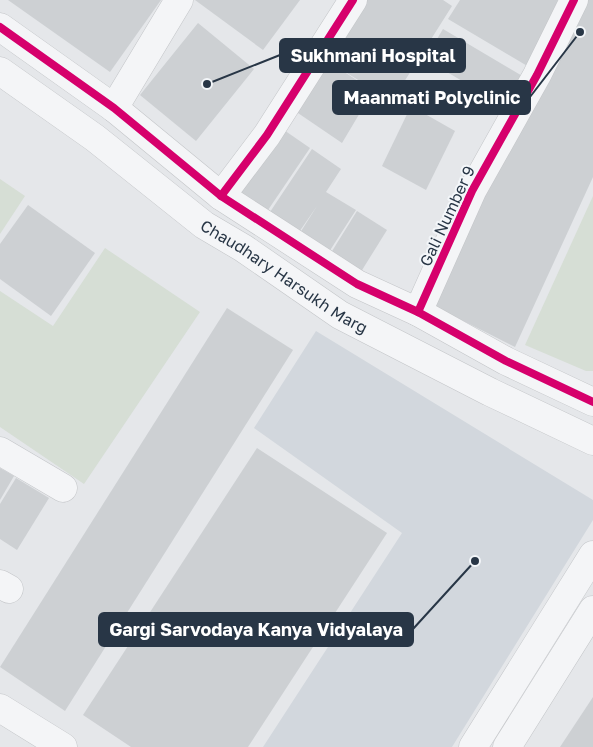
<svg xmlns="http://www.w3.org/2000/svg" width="593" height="747" font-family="'Golos Text',sans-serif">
  <rect width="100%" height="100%" fill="#e5e7ea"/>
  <path fill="#d2d7dd" d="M 316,331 L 593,500 L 593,520 L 452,747 L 263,747 L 402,533 L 254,428 Z"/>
  <g fill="#d6ded5">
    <path d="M 0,179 L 25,196 L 0,234 Z"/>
    <path d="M 593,196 L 593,371 L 586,371 L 525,345 Z"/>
    <path d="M 105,248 L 200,312 L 84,484 L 0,427 L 0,291 L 53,326 Z"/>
  </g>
  <g fill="#cdd0d3">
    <path d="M 8,0 L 161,0 L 110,72 Z"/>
    <path d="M 195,0 L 300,0 L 263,50 Z"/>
    <path d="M 362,0 L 443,0 L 452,6 L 392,101 L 334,65 L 373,91 L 342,143 L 295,111 Z"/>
    <path d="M 460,0 L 558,0 L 529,67 L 448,19 Z"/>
    <path d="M 581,0 L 593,0 L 593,177 L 515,347 L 434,306 L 476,201 Z"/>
    <path d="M 198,23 L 254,69 L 196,141 L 140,95 Z"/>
    <path d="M 443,29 L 524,77 L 506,107 L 425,59 Z"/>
    <path d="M 411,106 L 455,131 L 426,190 L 382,166 Z"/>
    <path d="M 281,128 L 310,148 L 266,213 L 237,194 Z"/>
    <path d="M 312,149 L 341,169 L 326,192 L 356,210 L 327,255 L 298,236 L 317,206 L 297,235 L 268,215 Z"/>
    <path d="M 28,205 L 95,253 L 51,316 L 0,279 L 0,244 Z"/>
    <path d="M 357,211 L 387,230 L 359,275 L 329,256 Z"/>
    <path d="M 227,308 L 293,350 L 65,711 L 0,667 Z"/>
    <path d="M 257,448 L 387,533 L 248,747 L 131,747 L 83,715 Z"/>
    <path d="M 0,468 L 14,476 L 0,500 Z"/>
    <path d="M 16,478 L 49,498 L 17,550 L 0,539 L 0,504 Z"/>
    <path d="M 593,697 L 593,747 L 560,747 Z"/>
  </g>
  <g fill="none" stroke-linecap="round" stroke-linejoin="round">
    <g stroke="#c3c5c8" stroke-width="29">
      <g id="minor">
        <path d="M 0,27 L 114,108 L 221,196 L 357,284 L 418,312 L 506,361 L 593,402"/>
        <path id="s1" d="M 0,71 L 95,138 L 204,225 L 243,248 L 340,315 L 490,392 L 593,441"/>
        <path d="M 114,108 L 179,0"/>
        <path d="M 221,196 L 267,135 L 353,0"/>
        <path d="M 418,312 L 472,191 L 537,75 L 574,0"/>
        <path d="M 0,451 L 63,488"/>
        <path d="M 0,584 L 9,589"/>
        <path d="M 0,708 L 63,747"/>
        <path d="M 473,747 L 593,555"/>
        <path d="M 507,747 L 593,610"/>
      </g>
    </g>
    <use href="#minor" stroke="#f4f5f7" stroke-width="28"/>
    <g stroke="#f3f6f9" stroke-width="11">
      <g id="cycleway">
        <path d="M 0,27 L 114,108 L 221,196 L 357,284 L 418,312 L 506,361 L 593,402"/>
        <path d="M 221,196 L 267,135 L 353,0"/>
        <path d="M 418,312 L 472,191 L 537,75 L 574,0"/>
      </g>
    </g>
    <use href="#cycleway" stroke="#d6006c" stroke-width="8"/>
  </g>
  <g text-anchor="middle" stroke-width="4" stroke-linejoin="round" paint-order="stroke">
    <g font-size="16" fill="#283646" stroke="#f3f6f9">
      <text transform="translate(447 216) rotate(-65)" y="6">Gali Number 9</text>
      <text dy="6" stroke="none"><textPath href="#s1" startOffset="351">Chaudhary Harsukh Marg</textPath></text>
    </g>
  </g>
  <path fill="none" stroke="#283646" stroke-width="2" d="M207 84L280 55M580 32L530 97M475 561L413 629"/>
  <g fill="#283646" stroke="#f3f6f9" stroke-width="2">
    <circle cx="207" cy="84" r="5"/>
    <circle cx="580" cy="32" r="5"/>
    <circle cx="475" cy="561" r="5"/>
  </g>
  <g fill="#283646" stroke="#283646" stroke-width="2">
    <rect x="280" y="39" width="185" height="33" rx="5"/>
    <rect x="333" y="81" width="197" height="33" rx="5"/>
    <rect x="99" y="613" width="314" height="33" rx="5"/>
  </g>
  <g font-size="18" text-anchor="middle" font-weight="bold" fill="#fff">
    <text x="373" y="62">Sukhmani Hospital</text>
    <text x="432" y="104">Maanmati Polyclinic</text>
    <text x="256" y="636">Gargi Sarvodaya Kanya Vidyalaya</text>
  </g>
</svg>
